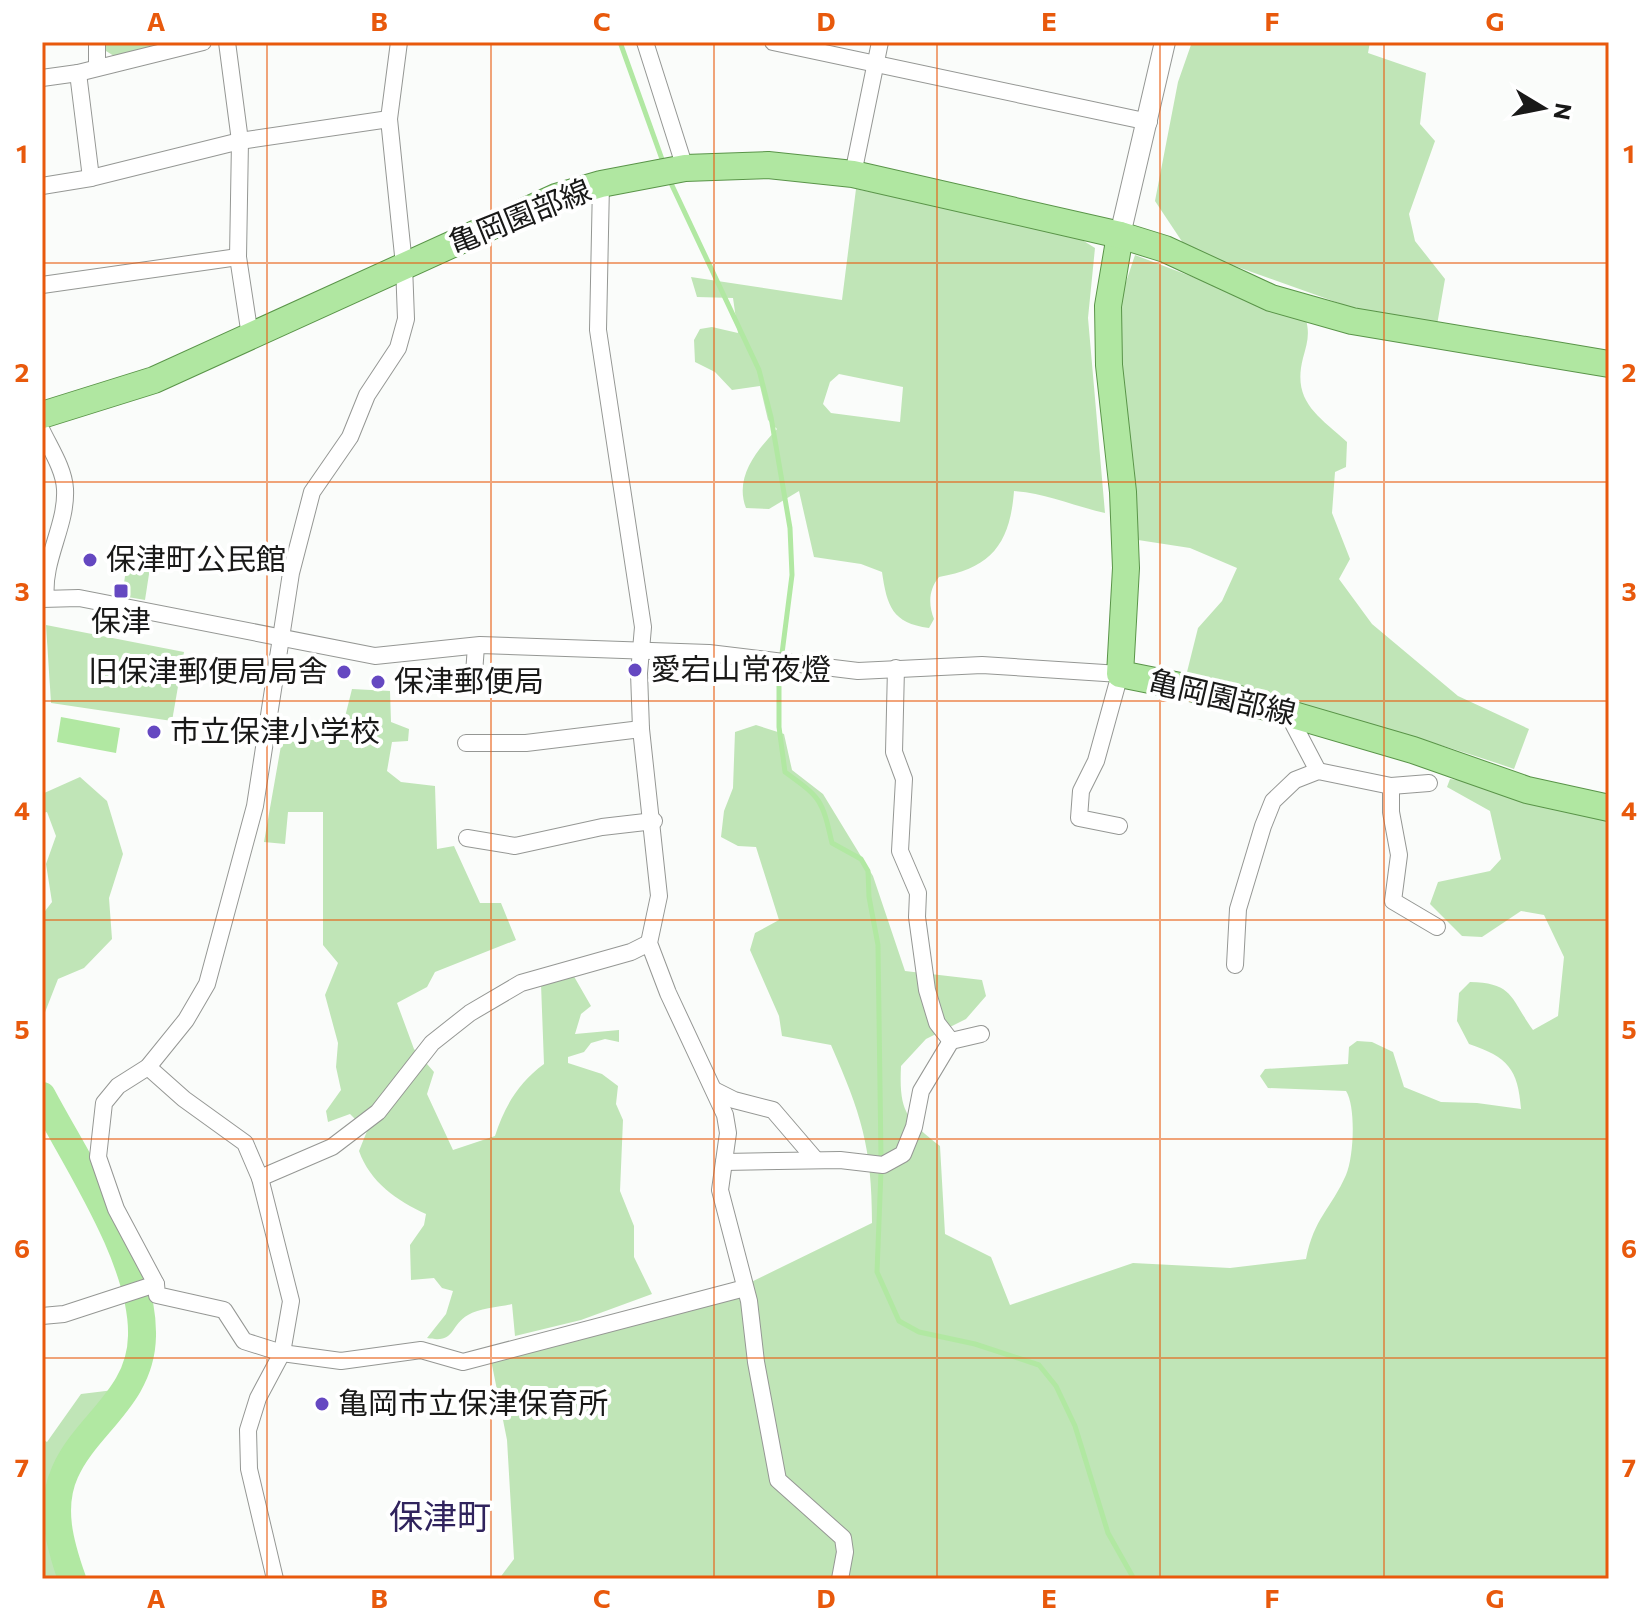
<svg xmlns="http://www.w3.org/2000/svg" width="1651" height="1621" font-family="Commissioner,'Noto Sans JP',sans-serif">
  <rect width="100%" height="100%" fill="#fafcfa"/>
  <g fill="#c0e5b7" fill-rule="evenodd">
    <path d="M 105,42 L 171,42 L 114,56 L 106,51 Z"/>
    <path d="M 1192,42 L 1370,42 L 1368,53 L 1426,73 L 1420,124 L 1435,141 L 1409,214 L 1415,241 L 1445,279 L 1437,325 L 1361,311 L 1187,249 L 1155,201 L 1178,82 Z"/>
    <path d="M 856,189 L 1071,233 L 1095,248 L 1088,318 L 1105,513 C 1074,506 1045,493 1014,491 C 1010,544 991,568 939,577 C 929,589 928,604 934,619 L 929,628 C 892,623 887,606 882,572 L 861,564 L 814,557 L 799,491 L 769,509 L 746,508 C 734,477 757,450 777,429 L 768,420 L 760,386 L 732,390 L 715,372 L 695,362 L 694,340 L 700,329 L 712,327 L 738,333 L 733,298 L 697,297 L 691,277 L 842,300 ZM 839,374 L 903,387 L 900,422 L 831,413 L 823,404 L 830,382 Z"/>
    <path d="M 1135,255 L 1306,320 C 1310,334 1307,344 1303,358 C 1292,401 1317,415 1347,442 L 1346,467 L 1335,472 L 1332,513 L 1350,559 L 1339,579 L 1372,624 L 1458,696 L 1529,729 L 1514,769 C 1407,731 1296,707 1186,676 L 1198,628 L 1222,601 L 1237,568 L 1190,548 L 1138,540 L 1134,466 L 1118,380 L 1120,300 Z"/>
    <path d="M 130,544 L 153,548 L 145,600 L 122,596 Z"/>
    <path d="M 46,625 L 184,652 L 172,721 L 51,703 Z"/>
    <path d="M 352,689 L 390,691 L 391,722 L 409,729 L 408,741 L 392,742 L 387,771 L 401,782 L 435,786 L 437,849 L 454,846 L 480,903 L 501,903 L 516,940 L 435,972 L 427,987 L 397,1003 L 414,1049 L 434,1072 L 427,1094 L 453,1150 L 495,1136 C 504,1107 519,1082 544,1064 L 541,984 L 572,973 L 591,1006 L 581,1014 L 575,1034 L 619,1030 L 619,1042 L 605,1039 L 591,1043 L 584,1052 L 568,1057 L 568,1063 L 602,1074 L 618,1086 L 616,1104 L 623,1120 L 620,1191 L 634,1226 L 634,1257 L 652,1294 L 581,1320 L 515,1336 L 512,1304 C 500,1307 479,1308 468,1315 C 449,1326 456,1344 427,1338 L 446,1314 L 453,1291 L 442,1288 L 434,1278 L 411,1280 L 410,1245 L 424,1225 L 426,1214 C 397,1201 370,1182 359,1151 L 367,1131 L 350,1114 L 328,1122 L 326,1111 L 341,1090 L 336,1067 L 338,1043 L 325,995 L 338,963 L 323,945 L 323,812 L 288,812 L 285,844 L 264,842 L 282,740 L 314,740 L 326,722 L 343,725 Z"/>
    <path d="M 756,725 L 784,734 L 792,770 L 823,794 L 873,876 L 905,971 L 982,980 L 986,996 L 966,1019 L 926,1039 L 901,1066 C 899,1110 905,1119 940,1146 L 945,1234 L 991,1257 L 1010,1305 L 1133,1263 L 1230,1268 L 1306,1259 C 1314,1218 1331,1209 1346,1175 C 1354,1157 1356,1106 1346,1091 L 1268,1088 L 1260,1076 L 1265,1069 L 1348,1064 L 1349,1047 L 1357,1041 L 1372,1042 L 1393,1052 L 1404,1087 L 1441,1102 L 1477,1103 L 1521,1109 C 1518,1069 1508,1057 1469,1044 L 1457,1021 L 1459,993 L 1470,982 C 1514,983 1510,998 1533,1030 L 1558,1016 L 1564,957 L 1544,915 L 1521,911 L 1482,937 L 1462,936 L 1430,904 L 1438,882 L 1490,871 L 1501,859 L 1490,811 L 1447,787 L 1450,779 L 1467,781 L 1609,820 L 1609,1579 L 499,1579 L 514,1559 L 507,1440 L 491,1360 L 704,1305 L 872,1223 C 872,1146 861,1114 831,1045 L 782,1036 L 779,1016 L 750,950 L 755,933 L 779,920 L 756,847 L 738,846 L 721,837 L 724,811 L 733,788 L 735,732 Z"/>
    <path d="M 80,777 L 107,801 L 123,854 L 109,898 L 112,939 L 84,968 L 58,979 L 42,1020 L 42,915 L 52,902 L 46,864 L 56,836 L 47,812 L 42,813 L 42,794 Z"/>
    <path d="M 122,1389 L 129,1396 L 129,1404 L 105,1422 L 91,1452 L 81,1457 L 68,1483 L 52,1483 L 49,1489 L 67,1579 L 42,1579 L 42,1439 L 47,1442 L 81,1394 Z"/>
  </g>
  <path fill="#b1e8a2" d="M 61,717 L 120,728 L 116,753 L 57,742 Z"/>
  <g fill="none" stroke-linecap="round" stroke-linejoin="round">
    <g stroke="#b1e8a2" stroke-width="5">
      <path d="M 620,42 L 663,162"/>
      <path d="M 669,179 L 759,370 L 771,417 L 790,528 L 792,575 L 779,677 L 779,727 L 785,772 C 821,798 822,799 832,843 L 861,859 L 868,871 L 869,897 L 878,945 L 881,1158"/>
      <path d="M 881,1171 L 877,1272 L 899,1321 L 919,1332 L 975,1344 L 1039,1365 L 1056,1386 L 1075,1426 L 1108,1533 L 1134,1579"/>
    </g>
    <path stroke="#b1e8a2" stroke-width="28" d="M 42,1096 C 77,1162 144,1261 142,1336 C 141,1398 86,1424 65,1472 C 49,1507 60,1545 72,1579"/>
    <g stroke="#959794" stroke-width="18">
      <g id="minor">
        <path d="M 227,42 L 240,141 L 238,257 L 250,336"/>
        <path d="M 399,42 L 389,119 L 404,265 L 406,319 L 398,348 L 367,395 L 350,437 L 312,492 L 291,573 L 255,806 L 207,984 L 186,1020 L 148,1067 L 118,1086 L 104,1103 L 98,1157 L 116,1209 L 156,1284 L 157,1295 L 224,1310 L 244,1341 L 282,1353 L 341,1361 L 421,1350 L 463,1362 L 745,1288"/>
        <path d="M 645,42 L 685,168"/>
        <path d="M 773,42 L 1149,122"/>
        <path d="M 97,66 L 97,42"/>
        <path d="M 78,73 L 91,178"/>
        <path d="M 42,78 L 78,73 L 203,42"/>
        <path d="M 853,174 L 880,42"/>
        <path d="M 601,184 L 598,330 L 643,627 L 639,673 L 641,729 L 659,896 L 649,943 L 668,993 L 725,1115 L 728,1133 L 720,1190 L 749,1301 L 756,1362 L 778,1480 L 843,1538 L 845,1552 L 840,1579"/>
        <path d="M 42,186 L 91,178 L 240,141 L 389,119"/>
        <path d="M 42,285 L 238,257"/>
        <path d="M 42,431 C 50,448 64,469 65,489 C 67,526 42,560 46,598"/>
        <path d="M 42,599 L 79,598 L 375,656 L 480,645 L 709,653 L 858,671 L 982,665 L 1120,674 L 1096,761 L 1081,791 L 1079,818 L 1119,826"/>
        <path d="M 896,668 L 894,752 L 904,779 L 900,851 L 918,893 L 917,917 L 927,990 L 937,1023 L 951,1041"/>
        <path d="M 473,687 L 476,646"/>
        <path d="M 1287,712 L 1318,771"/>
        <path d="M 466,743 L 526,743 L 641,729"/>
        <path d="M 1391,786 L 1391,812 L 1399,855 L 1393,901 L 1437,927"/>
        <path d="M 467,838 L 515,846 L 602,827 L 654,821"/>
        <path d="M 1235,965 L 1238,909 L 1263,826 L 1273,801 L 1295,780 L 1318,771 L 1391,786 L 1429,783"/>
        <path d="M 148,1067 L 184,1099 L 245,1143 L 260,1178 L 291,1301 L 282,1353 L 258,1398 L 248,1430 L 249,1469 L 275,1579"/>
        <path d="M 716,1091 L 734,1100 L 773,1110 L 815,1159"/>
        <path d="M 724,1162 L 840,1160 L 883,1165 L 903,1154 L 914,1127 L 921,1091 L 951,1041 L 981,1034"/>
        <path d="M 260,1178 L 332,1147 L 378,1112 L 432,1043 L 470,1013 L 521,983 L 631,952 L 649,943"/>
        <path d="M 42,1316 L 64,1314 L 156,1284"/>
      </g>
    </g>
    <g stroke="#959794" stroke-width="22">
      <path id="tertiary" d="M 1120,235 L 1165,42"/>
    </g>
    <g stroke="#599448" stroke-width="28">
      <g id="primary">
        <path d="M 1120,235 L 1108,306 L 1109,365 L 1123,492 L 1126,568 L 1120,674 L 1225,695 L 1413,750 L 1527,790 L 1609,808"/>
        <path d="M 42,415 L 154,380 L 556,197 L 601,184 L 685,168 L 768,165 L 853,174 L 1120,235 L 1165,249 L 1271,298 L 1352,321 L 1609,364"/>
      </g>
    </g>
    <use href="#minor" stroke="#fff" stroke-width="16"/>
    <use href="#tertiary" stroke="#fff" stroke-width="20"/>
    <use href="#primary" stroke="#b0e7a1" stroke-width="26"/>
  </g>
  <path fill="none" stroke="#e8590c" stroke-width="2" stroke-opacity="0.55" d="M 267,42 L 267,1579M 491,42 L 491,1579M 714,42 L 714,1579M 937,42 L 937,1579M 1160,42 L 1160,1579M 1384,42 L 1384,1579M 42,263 L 1609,263M 42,482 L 1609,482M 42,701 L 1609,701M 42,920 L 1609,920M 42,1139 L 1609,1139M 42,1358 L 1609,1358"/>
  <g fill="#6548c1" stroke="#fff" stroke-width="3">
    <circle cx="90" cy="560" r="8"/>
    <rect x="113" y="583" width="16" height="16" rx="4"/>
    <circle cx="635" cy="670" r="8"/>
    <circle cx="344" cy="672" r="8"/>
    <circle cx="378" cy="682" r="8"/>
    <circle cx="154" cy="732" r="8"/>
    <circle cx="322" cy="1404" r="8"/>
  </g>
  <g text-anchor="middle" stroke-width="8" stroke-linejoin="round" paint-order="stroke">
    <g font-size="30" fill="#191918" stroke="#fff">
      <text transform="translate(520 217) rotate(-22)" y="10">亀岡園部線</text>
      <text transform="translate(1222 698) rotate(13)" y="10">亀岡園部線</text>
    </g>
    <g font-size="30" fill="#191918" stroke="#fff" text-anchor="start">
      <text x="106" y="570">保津町公民館</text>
      <text x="121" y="632" text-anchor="middle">保津</text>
      <text x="651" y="680">愛宕山常夜燈</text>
      <text x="328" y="682" text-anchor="end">旧保津郵便局局舎</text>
      <text x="394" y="692">保津郵便局</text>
      <text x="170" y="742">市立保津小学校</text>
      <text x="338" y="1414">亀岡市立保津保育所</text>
    </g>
    <g font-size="34" fill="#30235d" stroke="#fff">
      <text x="440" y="1529">保津町</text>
    </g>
  </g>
  <rect width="1651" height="1621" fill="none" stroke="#ffffff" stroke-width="88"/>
  <g transform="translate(1543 108) rotate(100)" stroke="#ffffff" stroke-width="6" paint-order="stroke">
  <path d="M0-6L14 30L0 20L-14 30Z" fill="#191918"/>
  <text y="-12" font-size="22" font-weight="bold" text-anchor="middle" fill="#191918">N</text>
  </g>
  <rect x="44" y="44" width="1563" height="1533" fill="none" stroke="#e8590c" stroke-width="3"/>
  <g font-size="26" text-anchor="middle" font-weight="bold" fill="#e8590c">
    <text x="156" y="31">A</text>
    <text x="379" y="31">B</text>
    <text x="602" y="31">C</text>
    <text x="826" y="31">D</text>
    <text x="1049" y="31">E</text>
    <text x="1272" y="31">F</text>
    <text x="1495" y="31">G</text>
    <text x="22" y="163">1</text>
    <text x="1629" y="163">1</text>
    <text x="22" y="382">2</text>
    <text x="1629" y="382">2</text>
    <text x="22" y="601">3</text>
    <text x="1629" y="601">3</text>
    <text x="22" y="820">4</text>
    <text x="1629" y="820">4</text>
    <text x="22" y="1039">5</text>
    <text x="1629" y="1039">5</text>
    <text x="22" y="1258">6</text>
    <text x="1629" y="1258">6</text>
    <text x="22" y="1477">7</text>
    <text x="1629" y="1477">7</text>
    <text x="156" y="1608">A</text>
    <text x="379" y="1608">B</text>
    <text x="602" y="1608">C</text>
    <text x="826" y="1608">D</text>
    <text x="1049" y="1608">E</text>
    <text x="1272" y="1608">F</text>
    <text x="1495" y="1608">G</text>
  </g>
</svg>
